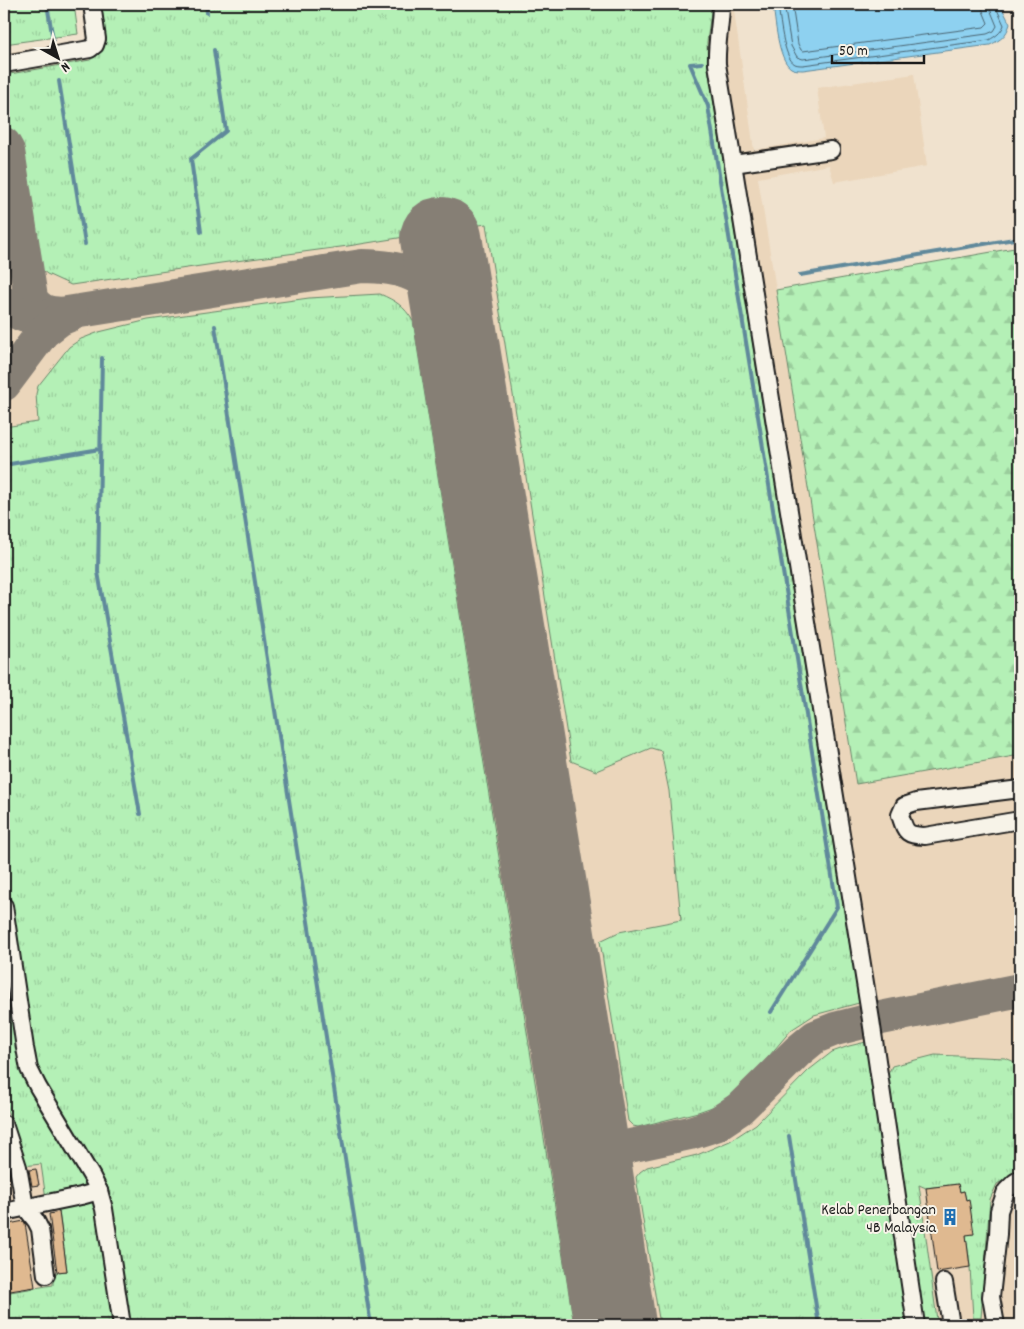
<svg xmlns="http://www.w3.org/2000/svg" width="1024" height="1329" font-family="Dekko,sans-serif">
  <defs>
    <pattern id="grass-tufts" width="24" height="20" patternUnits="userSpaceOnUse" patternTransform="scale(1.25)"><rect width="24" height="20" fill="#b4f0b6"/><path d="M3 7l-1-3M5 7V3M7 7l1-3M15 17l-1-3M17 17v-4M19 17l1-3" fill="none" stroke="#9acd9c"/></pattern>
    <pattern id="forest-firs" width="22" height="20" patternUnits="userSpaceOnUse" patternTransform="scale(1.25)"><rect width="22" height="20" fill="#b4f0b6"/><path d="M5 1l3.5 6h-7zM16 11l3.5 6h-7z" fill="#9acd9c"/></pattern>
  </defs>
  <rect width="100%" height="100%" fill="#f0e2ce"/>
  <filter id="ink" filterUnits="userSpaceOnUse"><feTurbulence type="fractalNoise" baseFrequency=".02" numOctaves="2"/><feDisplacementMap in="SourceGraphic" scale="10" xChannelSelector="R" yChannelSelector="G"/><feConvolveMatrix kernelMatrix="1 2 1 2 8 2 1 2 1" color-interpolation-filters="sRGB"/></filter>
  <g filter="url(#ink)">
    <path fill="#ebd6bb" d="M 85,4 L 733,4 L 754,150 L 824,138 L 817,88 L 914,74 L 927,166 L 834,182 L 829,165 L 758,178 L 856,784 L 1020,755 L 1020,1325 L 98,1325 L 91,1278 L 4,1293 L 4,1169 L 41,1163 L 4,992 L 4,53 L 90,40 Z"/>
    <g fill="url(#grass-tufts)" stroke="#688669">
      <path d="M 4,4 L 74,4 L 78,34 L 4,44 Z"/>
      <path d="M 98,4 L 712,4 L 707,42 L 708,67 L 859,1003 L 814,1015 L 791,1030 L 759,1068 L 736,1090 L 718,1105 L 698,1112 L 638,1127 L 633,1126 L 628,1121 L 600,941 L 619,932 L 681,920 L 669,791 L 661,751 L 651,748 L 596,771 L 571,761 L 486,224 L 348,246 L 221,263 L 71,285 L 47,274 L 37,266 L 23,162 L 16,136 L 7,125 L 4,124 L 4,75 L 90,60 L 98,54 L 103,44 Z"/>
      <path d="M 380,294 C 396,301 404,306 413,321 L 574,1325 L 130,1325 L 112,1214 L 36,1067 L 4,859 L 4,427 L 38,422 L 36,394 L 38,386 L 69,347 L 81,339 L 99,332 L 148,320 L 309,298 Z"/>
      <path d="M 4,966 L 17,1050 L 24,1074 L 89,1185 L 99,1214 L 115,1325 L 4,1325 L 4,1293 L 53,1285 L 53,1279 L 57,1272 L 67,1271 L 59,1212 L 46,1199 L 41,1164 L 24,1166 C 20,1148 14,1121 4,1105 Z"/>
      <path d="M 866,1042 L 911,1325 L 660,1325 L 636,1177 L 640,1172 L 647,1167 L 697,1155 L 730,1141 L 756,1124 L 809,1070 L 832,1052 L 849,1046 Z"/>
      <path d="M 935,1055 L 1005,1058 L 1020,1064 L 1020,1171 L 997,1184 L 990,1199 L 981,1318 L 973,1318 L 970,1267 L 966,1235 L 969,1200 L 966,1200 L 964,1191 L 960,1192 L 958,1184 L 926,1188 L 919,1185 L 937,1320 L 942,1321 L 943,1325 L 924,1325 L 887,1076 L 892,1066 Z"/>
    </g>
    <path fill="url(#forest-firs)" stroke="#688669" d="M 1020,247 L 1020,755 L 856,784 L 776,290 Z"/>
    <path fill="#8ed1f0" stroke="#60899b" d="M 773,4 L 1000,4 L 1010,24 C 1006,36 1002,39 990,45 L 803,70 C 800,70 794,70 791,68 C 778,60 775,19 773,4 Z"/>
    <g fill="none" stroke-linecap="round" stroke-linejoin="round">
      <g stroke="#4a6471" stroke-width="1">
        <path d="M 778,4 C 780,17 783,58 795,64 C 798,65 800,65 803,65 L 989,40 C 996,36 1001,33 1004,25 L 996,7 L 996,4"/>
        <path d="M 784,4 L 791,46 L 797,57 L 803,59 L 987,34 L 994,31 L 997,26 L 990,9 L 989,4"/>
        <path d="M 792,4 L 798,44 L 801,50 L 803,51 L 984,27 L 988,23 L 983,11 L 982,4"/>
      </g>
      <g stroke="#60899b" stroke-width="4">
        <path d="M 47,4 L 53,40"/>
        <path d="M 206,4 L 207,13"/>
        <path d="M 702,63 L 690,64 L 708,106 L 837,907 L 771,1012"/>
        <path d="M 59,81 L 85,244"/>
        <path d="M 201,232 L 191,159 L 226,131 L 214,50"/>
        <path d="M 800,275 L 1020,238"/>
        <path d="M 215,326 L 371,1325"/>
        <path d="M 102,358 L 98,572 L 140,814"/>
        <path d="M 4,465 L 100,449"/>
        <path d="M 789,1136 L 819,1325"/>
      </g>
      <g stroke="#867f75" stroke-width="34">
        <path d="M 4,144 L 8,151 L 31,298 C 38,311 47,313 61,314"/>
        <path d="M 4,303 C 17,314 24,318 42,317 L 362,266 C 399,266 432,274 447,312 C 452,326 456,341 460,356"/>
        <path d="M 4,384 L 43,332 L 60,319 L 72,314"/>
        <path d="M 583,1115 L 590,1127 L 597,1137 L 604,1143 L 625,1147 L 690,1133 L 715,1125 L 739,1109 L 798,1051 L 815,1037 L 835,1029 L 871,1020 L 1020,990"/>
        <path d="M 594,1191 C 598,1170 603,1154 625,1147"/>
      </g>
      <path stroke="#867f75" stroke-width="82" d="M 441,238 L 583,1115 L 615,1325"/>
    </g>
    <g fill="#dfb990" stroke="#1c1c1c">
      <path d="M 36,1169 L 39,1185 L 32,1186 L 29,1170 Z"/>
      <path d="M 958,1184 L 960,1192 L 964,1191 L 966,1200 L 969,1199 L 974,1234 L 966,1235 L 970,1267 L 937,1272 L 926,1188 Z"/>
      <path d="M 59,1212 L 67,1271 L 57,1272 L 49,1214 Z"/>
      <path d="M 24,1221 L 25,1223 L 35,1287 L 4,1292 L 4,1225 Z"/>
    </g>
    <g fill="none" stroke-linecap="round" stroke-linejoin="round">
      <g stroke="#1c1c1c" stroke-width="20">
        <g id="minor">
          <path d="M 721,4 C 721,24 716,43 717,64 L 871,1020 L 916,1325"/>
          <path d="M 4,64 L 90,49 L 95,45 L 97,39 L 92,4"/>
          <path d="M 733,164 L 831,150"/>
          <path d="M 1020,789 L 916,802 L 904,806 L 900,815 C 906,832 905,835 925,836 L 1020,820"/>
          <path d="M 4,906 L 25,1048 L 29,1069 L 38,1087 L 92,1177 L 99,1191 L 104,1209 L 122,1325"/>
          <path d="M 4,1124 L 18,1167 L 25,1207 L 36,1221 L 40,1229 L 46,1275"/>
          <path d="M 4,1212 L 81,1196 L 99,1191"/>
          <path d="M 944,1282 L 951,1325"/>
          <path d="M 996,1325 L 991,1297 L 998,1234 L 999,1211 L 1006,1191 L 1015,1182 L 1020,1179"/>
        </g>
      </g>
      <use href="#minor" stroke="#f7f3e8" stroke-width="16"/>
    </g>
  </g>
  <defs>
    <g id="building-bare" transform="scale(1.35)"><path d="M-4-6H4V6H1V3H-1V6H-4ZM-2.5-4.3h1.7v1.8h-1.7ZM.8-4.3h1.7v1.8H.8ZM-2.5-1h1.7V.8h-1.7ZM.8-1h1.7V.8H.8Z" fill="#1f6fb2" stroke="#f7f3e8" stroke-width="2.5" paint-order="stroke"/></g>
  </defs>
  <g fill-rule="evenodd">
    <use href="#building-bare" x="950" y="1217"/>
  </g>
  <g text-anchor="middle" stroke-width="4" stroke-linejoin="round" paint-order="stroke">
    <g font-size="16" fill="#1c1c1c" stroke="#f7f3e8" text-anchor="end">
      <text x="936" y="1214">Kelab Penerbangan<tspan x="936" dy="18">4B Malaysia</tspan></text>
    </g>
  </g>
  <rect width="1024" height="1329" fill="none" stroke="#f7f3e8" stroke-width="20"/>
  <rect x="10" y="10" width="1004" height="1309" fill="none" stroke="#1c1c1c" stroke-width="2" filter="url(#ink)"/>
  <g transform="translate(58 58) rotate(141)" stroke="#f7f3e8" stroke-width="4" paint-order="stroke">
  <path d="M0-4L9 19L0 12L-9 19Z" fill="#1c1c1c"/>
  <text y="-8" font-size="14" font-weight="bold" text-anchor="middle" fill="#1c1c1c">N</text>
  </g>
  <path d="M832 55v8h92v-8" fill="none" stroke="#1c1c1c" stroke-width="2.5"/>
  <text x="839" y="55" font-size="15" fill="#1c1c1c" stroke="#f7f3e8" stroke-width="4" paint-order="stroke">50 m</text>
</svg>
